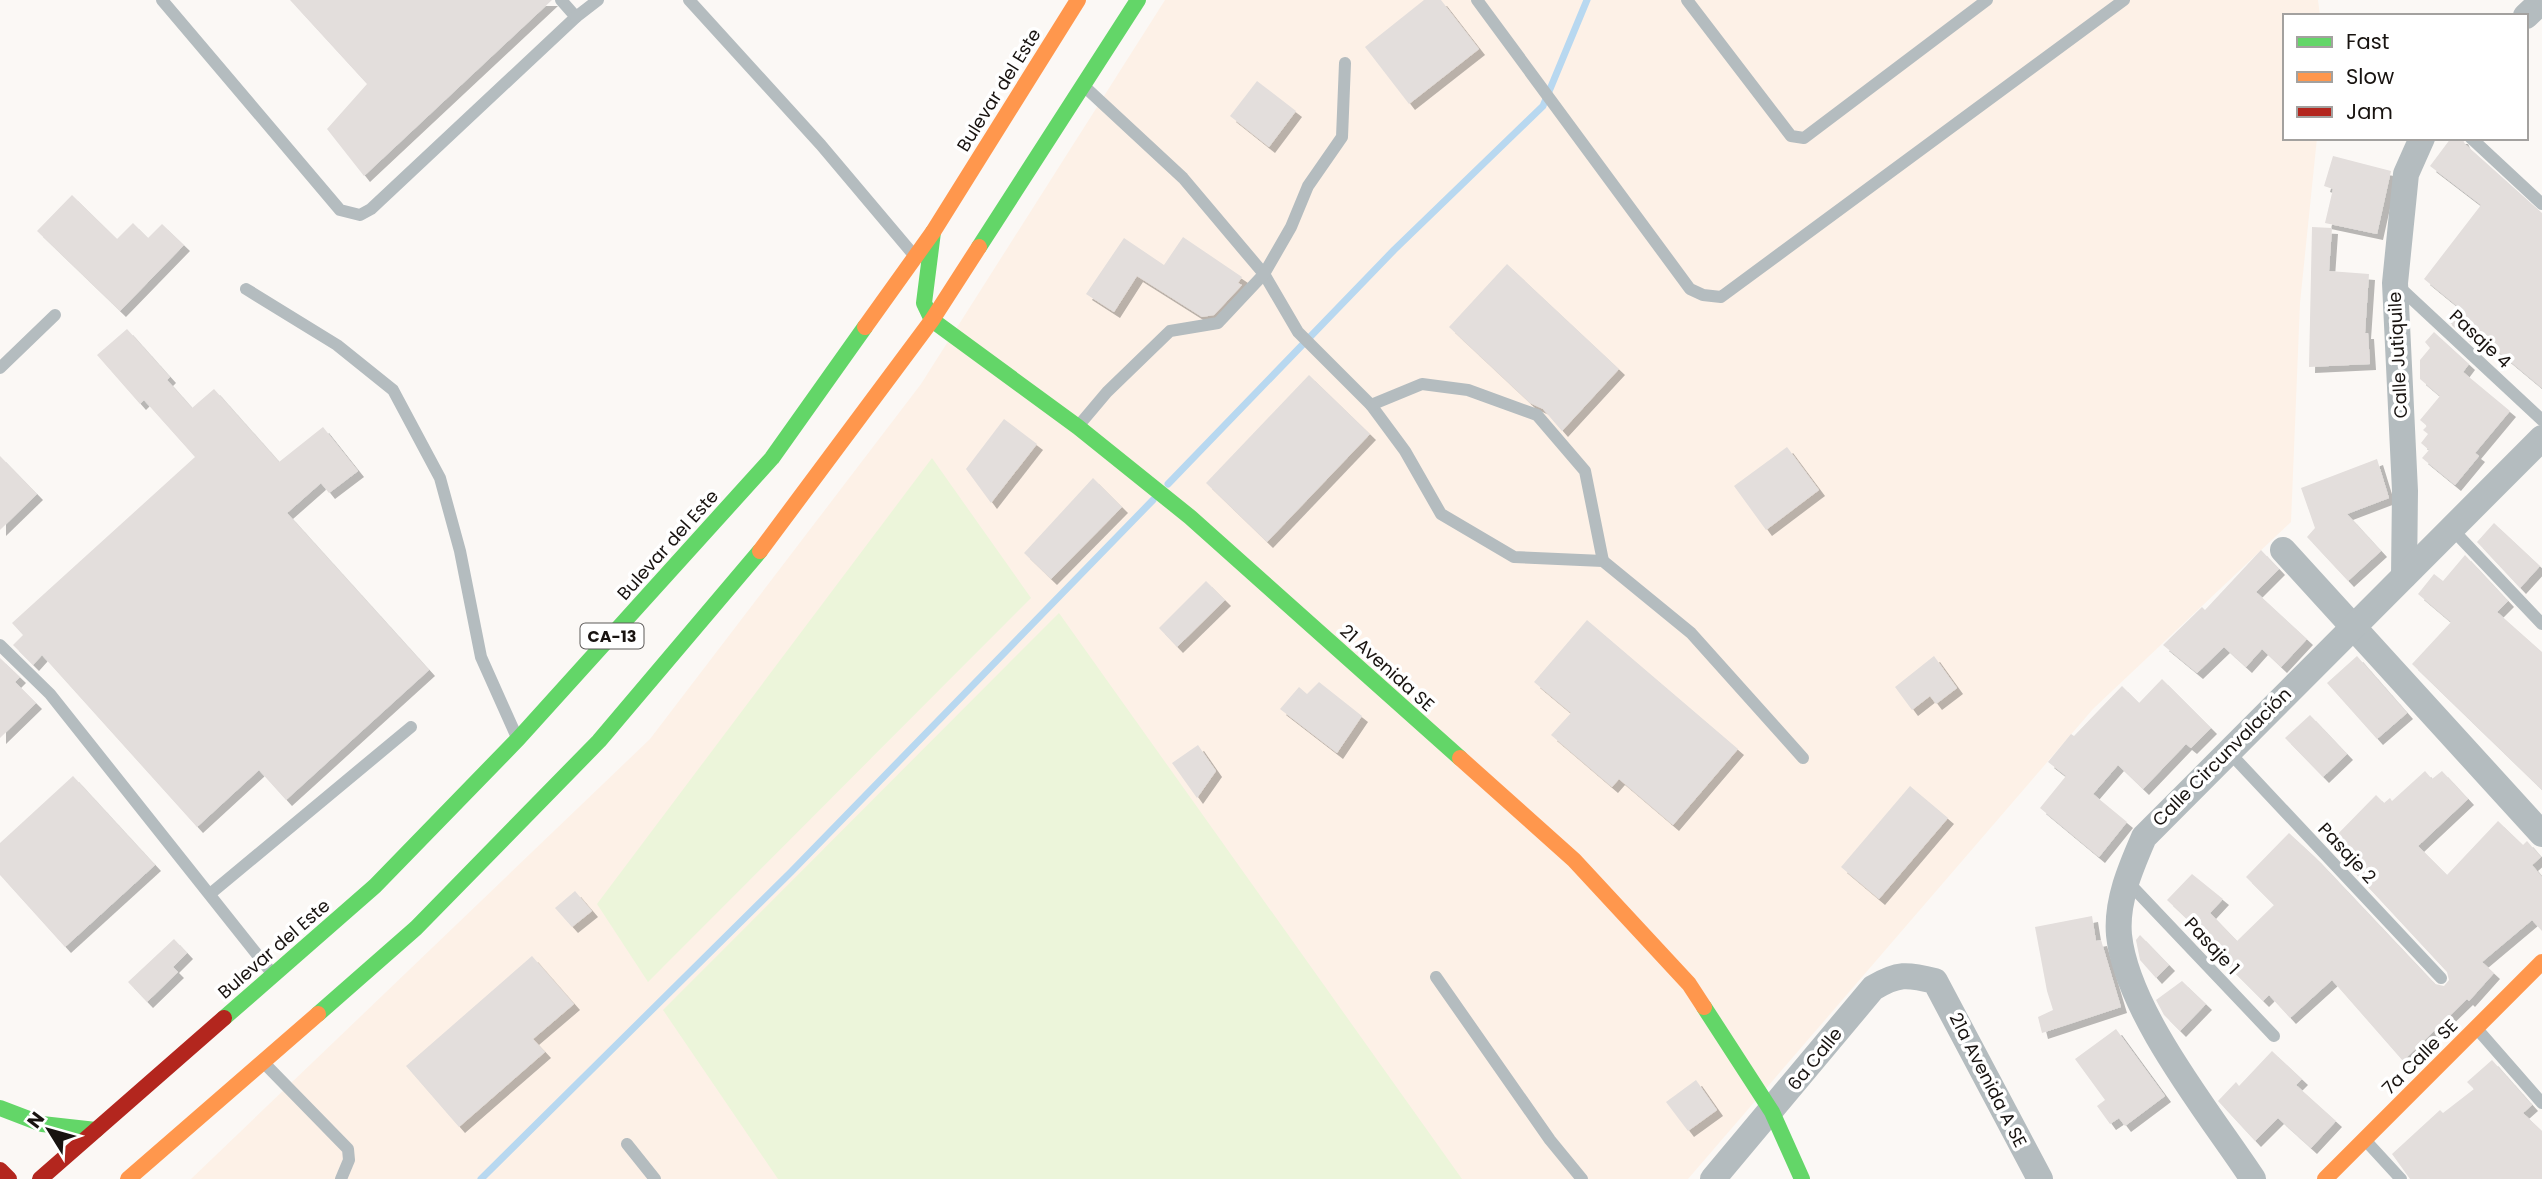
<svg xmlns="http://www.w3.org/2000/svg" width="2542" height="1179" font-family="Poppins,sans-serif">
  <defs>
    <filter id="shadow"><feDropShadow dx="6" dy="6" stdDeviation="0" flood-color="#0004"/></filter>
  </defs>
  <rect width="100%" height="100%" fill="#fbf8f5"/>
  <path fill="#fdf1e7" d="M 1165,0 L 2318,0 L 2320,16 L 2285,16 L 2285,138 L 2317,138 L 2300,303 L 2291,522 L 2093,709 L 1688,1179 L 191,1179 L 650,739 L 921,384 Z"/>
  <g fill="#ecf5da">
    <path d="M 932,458 L 1031,598 L 648,982 L 597,904 Z"/>
    <path d="M 1059,613 L 1462,1179 L 778,1179 L 663,1010 Z"/>
  </g>
  <g fill="none" stroke-linecap="round" stroke-linejoin="round">
    <g stroke="#b8d8f0" stroke-width="7">
      <path d="M 1168,484 L 1394,250 L 1543,106 L 1587,0"/>
      <path d="M 481,1179 L 791,872 L 1153,500"/>
    </g>
  </g>
  <g fill="#e3dedc" filter="url(#shadow)">
    <path d="M 290,0 L 552,0 L 364,176 L 327,129 L 367,84 Z"/>
    <path d="M 1424,0 L 1441,0 L 1479,49 L 1409,104 L 1365,47 Z"/>
    <path d="M 1257,81 L 1296,111 L 1269,147 L 1230,116 Z"/>
    <path d="M 2451,138 L 2462,138 L 2465,144 L 2542,213 L 2542,388 L 2488,343 L 2481,351 L 2446,319 L 2457,306 L 2424,279 L 2481,205 L 2430,166 Z"/>
    <path d="M 2333,156 L 2391,171 L 2377,234 L 2325,223 L 2333,189 L 2324,186 Z"/>
    <path d="M 72,195 L 117,239 L 133,223 L 148,238 L 162,224 L 184,245 L 120,311 L 37,231 Z"/>
    <path d="M 2312,227 L 2332,228 L 2329,271 L 2369,274 L 2365,333 L 2368,333 L 2370,364 L 2309,367 Z"/>
    <path d="M 1183,237 L 1242,277 L 1238,283 L 1242,285 L 1214,315 L 1202,317 L 1137,276 L 1114,312 L 1086,294 L 1124,238 L 1164,265 Z"/>
    <path d="M 1507,264 L 1619,369 L 1562,431 L 1543,409 L 1530,403 L 1449,327 Z"/>
    <path d="M 127,329 L 170,377 L 167,380 L 192,408 L 214,389 L 279,462 L 323,427 L 358,471 L 329,493 L 321,483 L 287,513 L 429,670 L 286,800 L 259,770 L 197,827 L 42,655 L 33,665 L 13,645 L 23,635 L 12,623 L 195,457 L 144,400 L 140,404 L 97,355 Z"/>
    <path d="M 2434,332 L 2469,364 L 2463,372 L 2510,411 L 2475,453 L 2479,456 L 2455,485 L 2422,458 L 2429,450 L 2421,443 L 2428,434 L 2423,430 L 2427,426 L 2420,420 L 2440,396 L 2420,379 L 2420,360 L 2430,348 L 2425,342 Z"/>
    <path d="M 1309,375 L 1370,434 L 1267,542 L 1206,483 Z"/>
    <path d="M 1004,419 L 1037,444 L 991,503 L 966,469 Z"/>
    <path d="M 1787,447 L 1819,490 L 1766,530 L 1734,486 Z"/>
    <path d="M 0,456 L 37,494 L 0,530 Z"/>
    <path d="M 2377,459 L 2389,498 L 2347,514 L 2381,551 L 2348,581 L 2307,537 L 2315,528 L 2301,488 Z"/>
    <path d="M 1093,478 L 1122,507 L 1051,579 L 1024,553 Z"/>
    <path d="M 2494,523 L 2540,566 L 2520,588 L 2477,542 Z"/>
    <path d="M 2261,550 L 2279,569 L 2256,592 L 2307,639 L 2281,667 L 2262,649 L 2246,667 L 2224,647 L 2197,673 L 2163,645 L 2202,607 L 2205,610 Z"/>
    <path d="M 2465,555 L 2508,601 L 2497,612 L 2542,652 L 2542,790 L 2412,664 L 2451,622 L 2418,594 L 2434,574 L 2443,581 Z"/>
    <path d="M 1206,581 L 1225,600 L 1177,647 L 1159,628 Z"/>
    <path d="M 1587,620 L 1738,749 L 1673,825 L 1619,779 L 1612,787 L 1551,735 L 1571,713 L 1534,682 Z"/>
    <path d="M 1934,656 L 1957,688 L 1936,704 L 1930,696 L 1912,710 L 1895,687 Z"/>
    <path d="M 2357,656 L 2407,713 L 2377,739 L 2327,683 Z"/>
    <path d="M 0,658 L 20,677 L 15,682 L 36,703 L 0,738 Z"/>
    <path d="M 2162,679 L 2211,728 L 2191,748 L 2186,744 L 2143,789 L 2118,765 L 2093,794 L 2127,822 L 2099,857 L 2040,808 L 2066,776 L 2048,762 L 2071,734 L 2074,736 L 2122,686 L 2139,703 Z"/>
    <path d="M 1319,682 L 1362,716 L 1337,753 L 1280,709 L 1299,687 L 1307,694 Z"/>
    <path d="M 2310,715 L 2347,754 L 2323,777 L 2285,738 Z"/>
    <path d="M 1198,745 L 1216,771 L 1197,798 L 1172,763 Z"/>
    <path d="M 2425,771 L 2432,779 L 2442,771 L 2468,799 L 2418,846 L 2447,875 L 2498,821 L 2523,845 L 2527,841 L 2541,857 L 2532,865 L 2542,877 L 2542,931 L 2532,920 L 2482,962 L 2494,973 L 2469,1001 L 2467,999 L 2403,1061 L 2332,980 L 2290,1018 L 2269,995 L 2263,1001 L 2216,954 L 2220,950 L 2167,900 L 2192,874 L 2223,899 L 2210,913 L 2237,941 L 2274,905 L 2246,877 L 2289,833 L 2315,857 L 2435,984 L 2444,986 L 2449,980 L 2447,972 L 2328,844 L 2376,795 L 2384,803 L 2390,798 L 2392,801 Z"/>
    <path d="M 73,776 L 155,865 L 65,947 L 0,875 L 0,843 Z"/>
    <path d="M 1910,786 L 1948,818 L 1879,899 L 1841,867 Z"/>
    <path d="M 575,891 L 592,911 L 572,927 L 555,908 Z"/>
    <path d="M 2092,916 L 2096,941 L 2101,940 L 2121,1007 L 2042,1033 L 2038,1017 L 2053,1010 L 2047,991 L 2035,927 Z"/>
    <path d="M 2140,935 L 2169,965 L 2156,978 L 2140,960 L 2136,940 Z"/>
    <path d="M 174,939 L 187,953 L 173,967 L 178,972 L 147,1002 L 128,982 Z"/>
    <path d="M 532,956 L 574,1004 L 533,1039 L 545,1052 L 459,1127 L 406,1066 Z"/>
    <path d="M 2182,981 L 2206,1004 L 2180,1031 L 2164,1015 L 2156,1000 Z"/>
    <path d="M 2116,1029 L 2165,1096 L 2125,1126 L 2119,1118 L 2110,1124 L 2097,1106 L 2105,1100 L 2075,1059 Z"/>
    <path d="M 2272,1051 L 2302,1079 L 2296,1085 L 2336,1121 L 2311,1148 L 2278,1118 L 2255,1141 L 2218,1101 L 2236,1082 L 2239,1086 Z"/>
    <path d="M 2492,1060 L 2532,1105 L 2523,1113 L 2542,1131 L 2542,1179 L 2410,1179 L 2392,1154 L 2440,1110 L 2443,1113 L 2474,1089 L 2467,1082 Z"/>
    <path d="M 1696,1080 L 1717,1110 L 1688,1131 L 1666,1102 Z"/>
  </g>
  <g fill="none" stroke-linecap="round" stroke-linejoin="round">
    <g stroke="#b4bcbf" stroke-width="12">
      <path d="M 162,0 L 340,210 L 360,215 L 371,209 L 576,17 L 561,0"/>
      <path d="M 689,0 L 821,145 L 913,254"/>
      <path d="M 1477,0 L 1690,289 L 1703,295 L 1721,297 L 2124,0"/>
      <path d="M 1687,0 L 1791,136 L 1804,138 L 1987,0"/>
      <path d="M 576,17 L 598,0"/>
      <path d="M 1086,88 L 1183,178 L 1264,274 L 1298,332 L 1371,405 L 1405,451 L 1441,514 L 1514,557 L 1603,561 L 1691,633 L 1803,758"/>
      <path d="M 2471,138 L 2542,204"/>
      <path d="M 2397,285 L 2542,420"/>
      <path d="M 246,289 L 337,345 L 393,390 L 440,478 L 460,551 L 481,657 L 515,733"/>
      <path d="M 0,368 L 55,315"/>
      <path d="M 1371,405 L 1422,384 L 1468,390 L 1537,415 L 1585,471 L 1603,561"/>
      <path d="M 1080,424 L 1107,392 L 1170,331 L 1218,323 L 1264,274 L 1291,227 L 1308,186 L 1342,137 L 1345,63"/>
      <path d="M 2451,528 L 2542,624"/>
      <path d="M 0,645 L 50,694 L 271,972"/>
      <path d="M 2228,751 L 2441,978"/>
      <path d="M 2126,880 L 2274,1036"/>
      <path d="M 210,894 L 411,727"/>
      <path d="M 1436,977 L 1550,1140 L 1582,1179"/>
      <path d="M 2478,1030 L 2542,1103"/>
      <path d="M 265,1064 L 348,1149 L 349,1160 L 341,1179"/>
      <path d="M 2366,1141 L 2401,1179"/>
      <path d="M 627,1144 L 655,1179"/>
    </g>
    <g stroke="#b4bcbf" stroke-width="26">
      <path d="M 2526,16 L 2542,1"/>
      <path d="M 2283,550 L 2542,834"/>
      <path d="M 2404,576 L 2405,491 L 2395,283 L 2406,174 L 2422,138"/>
      <path d="M 1713,1179 L 1873,988 C 1898,973 1907,974 1935,981 L 2040,1179"/>
      <path d="M 2253,1179 C 2210,1114 2127,1012 2119,935 C 2116,901 2131,867 2144,837 L 2542,438"/>
    </g>
    <g stroke="#63d668" stroke-width="16">
      <path d="M 933,232 L 924,303 L 932,320 L 1078,427 L 1190,517 L 1460,758"/>
      <path d="M 979,247 L 1138,0"/>
      <path d="M 1704,1007 L 1772,1112 L 1802,1179"/>
      <path d="M 318,1014 L 416,928 L 599,741 L 760,551"/>
      <path d="M 224,1018 L 375,886 L 518,739 L 772,458 L 865,327"/>
      <path d="M 0,1108 L 42,1124 L 96,1130"/>
    </g>
    <g stroke="#ff974d" stroke-width="16">
      <path d="M 865,327 L 933,232 L 1078,0"/>
      <path d="M 760,551 L 932,320 L 979,247"/>
      <path d="M 1460,758 L 1574,860 L 1689,984 L 1704,1007"/>
      <path d="M 128,1179 L 318,1014"/>
      <path d="M 2325,1179 L 2542,962"/>
    </g>
    <g stroke="#b3261e" stroke-width="16">
      <path d="M 0,1170 L 9,1179"/>
      <path d="M 40,1179 L 224,1018"/>
    </g>
  </g>
  <g text-anchor="middle" stroke-width="7" stroke-linejoin="round" paint-order="stroke">
    <rect fill="#fff" stroke="#5d5a58" stroke-width="2" x="580.5" y="623.5" width="63" height="25" rx="5"/>
    <g font-size="16" font-weight="bold" fill="#181310">
      <text x="612" y="642">CA-13</text>
    </g>
    <g font-size="18" fill="#181310" stroke="#fff">
      <text transform="translate(999 90) rotate(-58)" y="6">Bulevar del Este</text>
      <text transform="translate(2480 339) rotate(43)" y="6">Pasaje 4</text>
      <text transform="translate(2398 355) rotate(-93)" y="6">Calle Jutiquile</text>
      <text transform="translate(668 545) rotate(-48)" y="6">Bulevar del Este</text>
      <text transform="translate(1387 668) rotate(42)" y="6">21 Avenida SE</text>
      <text transform="translate(2222 757) rotate(-45)" y="6">Calle Circunvalación</text>
      <text transform="translate(2347 853) rotate(47)" y="6">Pasaje 2</text>
      <text transform="translate(2212 946) rotate(47)" y="6">Pasaje 1</text>
      <text transform="translate(274 949) rotate(-41)" y="6">Bulevar del Este</text>
      <text transform="translate(2420 1057) rotate(-45)" y="6">7a Calle SE</text>
      <text transform="translate(1815 1059) rotate(-51)" y="6">6a Calle</text>
      <text transform="translate(1988 1080) rotate(63)" y="6">21a Avenida A SE</text>
    </g>
  </g>
  <rect x="2283" y="14" width="245" height="126" fill="#ffffff" stroke="#a3a19f" stroke-width="2"/>
  <rect x="2297" y="37" width="35" height="10" fill="#63d668" stroke="#a3a19f" stroke-width="2"/>
  <text x="2346" y="49" font-size="21" fill="#181310">Fast</text>
  <rect x="2297" y="72" width="35" height="10" fill="#ff974d" stroke="#a3a19f" stroke-width="2"/>
  <text x="2346" y="84" font-size="21" fill="#181310">Slow</text>
  <rect x="2297" y="107" width="35" height="10" fill="#b3261e" stroke="#a3a19f" stroke-width="2"/>
  <text x="2346" y="119" font-size="21" fill="#181310">Jam</text>
  <g transform="translate(49 1130) rotate(307)" stroke="#ffffff" stroke-width="5" paint-order="stroke">
  <path d="M0-5L12 26L0 18L-12 26Z" fill="#181310"/>
  <text y="-10" font-size="19" font-weight="bold" text-anchor="middle" fill="#181310">N</text>
  </g>
</svg>
